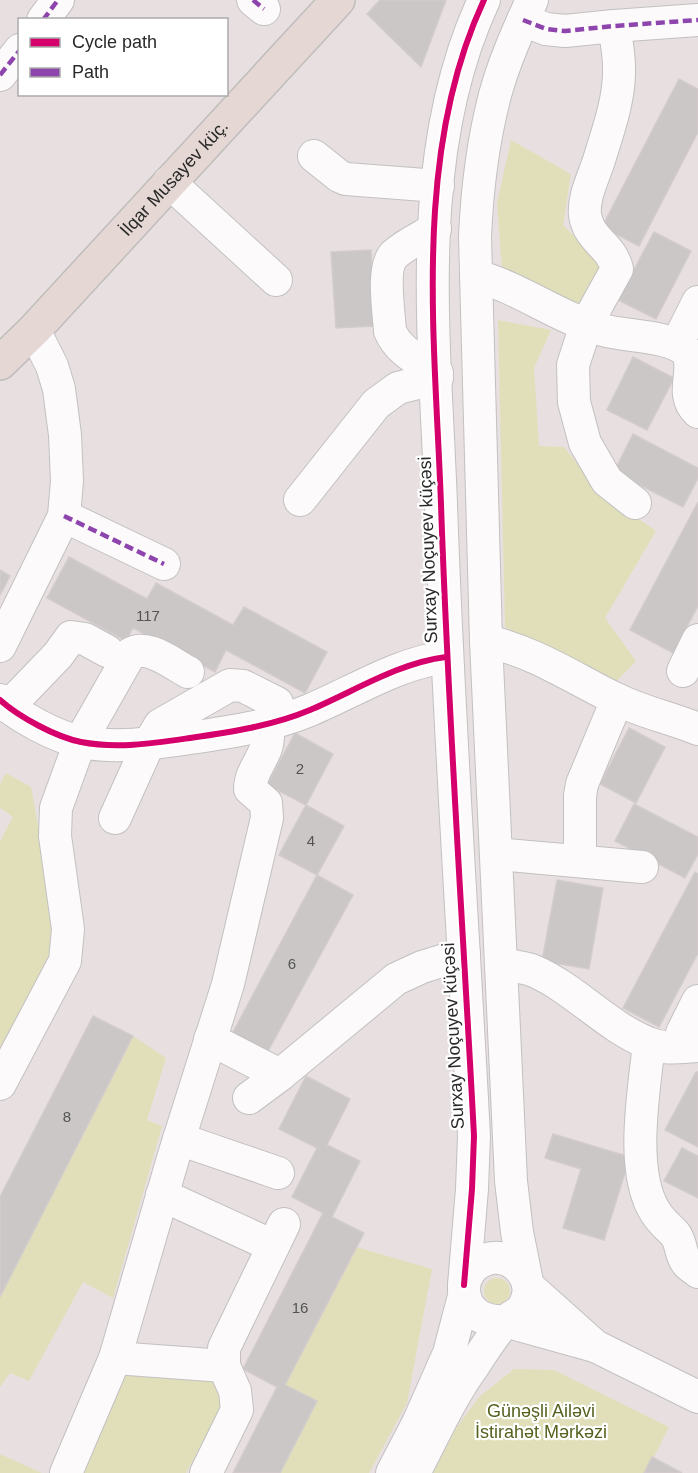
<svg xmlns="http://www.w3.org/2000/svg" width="698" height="1473" font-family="Helvetica,sans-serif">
  <rect width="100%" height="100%" fill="#e8e0e0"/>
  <g fill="#e0dfba">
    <path d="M 511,140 L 571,174 L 563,225 L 604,266 L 582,306 L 502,270 L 497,203 Z"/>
    <path d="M 498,320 L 551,330 L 534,368 L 539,446 L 564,447 L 599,491 L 656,531 L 605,618 L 636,661 L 612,686 L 505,627 Z"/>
    <path d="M 6,773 L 31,787 L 48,878 L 54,944 L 0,1053 L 0,841 L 13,817 L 0,808 L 0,784 Z"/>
    <path d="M 133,1036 L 166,1058 L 147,1120 L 162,1126 L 113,1298 L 83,1282 L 29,1381 L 10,1373 L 0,1387 L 0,1297 Z"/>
    <path d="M 356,1247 L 432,1269 L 407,1403 L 369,1473 L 280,1473 L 317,1401 L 285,1385 Z"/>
    <circle cx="497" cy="1291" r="13"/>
    <path d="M 514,1369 L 554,1370 L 669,1427 L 646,1473 L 433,1473 L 457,1427 L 480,1396 Z"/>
    <path d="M 124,1374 L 213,1378 L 225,1401 L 186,1473 L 81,1473 Z"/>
    <path d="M 0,1454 L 42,1473 L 0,1473 Z"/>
  </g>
  <g fill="#ccc7c7" stroke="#d3cccc" stroke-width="1.5">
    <path d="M 380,0 L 446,0 L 421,67 L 367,14 Z"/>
    <path d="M 679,79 L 698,89 L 698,132 L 639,246 L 602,227 Z"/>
    <path d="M 654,232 L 691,251 L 656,319 L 618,300 Z"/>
    <path d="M 371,250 L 375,326 L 336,328 L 331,252 Z"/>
    <path d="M 633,357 L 674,378 L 647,430 L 607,410 Z"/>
    <path d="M 633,434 L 698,468 L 698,478 L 683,507 L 614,472 Z"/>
    <path d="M 698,502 L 698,606 L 673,653 L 630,630 Z"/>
    <path d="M 69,557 L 147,599 L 156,583 L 233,625 L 244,607 L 327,652 L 305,693 L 226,650 L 215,672 L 133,628 L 126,641 L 47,598 Z"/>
    <path d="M 0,570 L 10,576 L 0,595 Z"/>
    <path d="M 629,728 L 665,747 L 636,803 L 600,784 Z"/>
    <path d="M 295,733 L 333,754 L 306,805 L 267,785 Z"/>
    <path d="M 634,804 L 698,837 L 698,854 L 685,878 L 615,841 Z"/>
    <path d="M 306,805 L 344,826 L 317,875 L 279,855 Z"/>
    <path d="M 695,872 L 698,874 L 698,953 L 659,1027 L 623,1008 Z"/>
    <path d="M 317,875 L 353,895 L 267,1053 L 232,1034 Z"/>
    <path d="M 557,880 L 603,888 L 589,969 L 542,961 Z"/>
    <path d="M 93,1016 L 133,1036 L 0,1297 L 0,1197 Z"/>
    <path d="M 696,1072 L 698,1072 L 698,1147 L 665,1130 Z"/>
    <path d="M 306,1076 L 350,1099 L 327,1145 L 360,1161 L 332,1217 L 364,1233 L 285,1385 L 317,1401 L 280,1473 L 233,1473 L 277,1387 L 243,1369 L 323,1213 L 292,1197 L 317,1148 L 279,1129 Z"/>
    <path d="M 553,1134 L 630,1157 L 604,1240 L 563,1228 L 581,1169 L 545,1158 Z"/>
    <path d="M 682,1148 L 698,1156 L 698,1198 L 664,1181 Z"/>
    <path d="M 652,1457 L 682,1473 L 644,1473 Z"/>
  </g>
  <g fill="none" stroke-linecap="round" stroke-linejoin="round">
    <g stroke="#c2c0c1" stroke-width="34">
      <g id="minor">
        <path d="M 253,0 L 264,9"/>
        <path d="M 43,20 L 58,0"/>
        <path d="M 523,20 L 546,29 L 565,31 L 614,26 L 698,20"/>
        <path d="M 614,26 C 616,39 619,53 619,67 C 620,97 609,128 600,157 C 595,175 583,195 585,215 C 589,241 611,244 617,269 L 586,325 L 573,365 L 574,402 L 585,443 L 607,481 L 635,503"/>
        <path d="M 0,75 L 20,50"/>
        <path d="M 314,156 L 339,176 L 346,179 L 438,186"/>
        <path d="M 169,182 L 276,280"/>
        <path d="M 435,229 C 422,237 406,244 395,254 C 381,266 389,313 390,331 C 398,351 420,361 437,373"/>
        <path d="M 476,276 C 521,288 558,318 603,330 C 626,337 671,335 687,352 C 698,370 678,393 698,412"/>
        <path d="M 677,344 L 698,302"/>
        <path d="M 300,500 L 376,404 L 398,388 L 437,378"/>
        <path d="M 64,516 L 164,564"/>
        <path d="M 486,641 C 533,651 573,678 616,699 C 642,712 671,718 698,729"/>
        <path d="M 0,646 L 64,516 L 67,481 L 65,435 L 59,389 L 52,366 L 34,330"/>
        <path d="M 683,671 L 698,640"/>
        <path d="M 0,700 C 19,717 56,737 81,742 C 117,749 155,743 190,738 C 231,732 272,726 310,710 C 355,691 398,663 446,657"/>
        <path d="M 8,707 L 58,655 L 71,637 L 85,639 L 107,651"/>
        <path d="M 115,818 L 148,745 L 160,725 L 230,685 L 243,686 L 277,703"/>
        <path d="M 497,854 L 642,867"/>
        <path d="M 580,861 L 580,796 L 582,784 L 617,700"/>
        <path d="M 502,965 C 512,966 525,967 534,971 C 575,989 606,1026 648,1043 C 664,1050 681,1047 698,1046"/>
        <path d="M 210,1039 L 280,1075"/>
        <path d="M 649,1044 C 644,1090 629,1173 656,1213 C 661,1221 668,1227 675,1234 C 682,1243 680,1255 687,1263 C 690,1267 695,1269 698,1272"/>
        <path d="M 681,1047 L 682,1033 L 698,1001"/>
        <path d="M 0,1084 L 65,961 L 68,929 L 55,836 L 56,808 L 80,742 L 130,654 C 147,643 171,663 188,672"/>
        <path d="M 249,1098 L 280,1075 L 396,979 L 422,967 L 464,954"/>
        <path d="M 179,1139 L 278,1173"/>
        <path d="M 162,1195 L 273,1246"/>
        <path d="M 526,1277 L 517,1232 L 511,1181 L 486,641 L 475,237 C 477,190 483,141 495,95 C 504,62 518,31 532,0"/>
        <path d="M 464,1285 L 472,1189 L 474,1136 C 463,925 448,715 441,504 C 435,339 412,154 484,0"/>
        <path d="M 595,1346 L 698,1397"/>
        <path d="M 115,1358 L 224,1366"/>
        <path d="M 66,1473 L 115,1358 L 174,1155 L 228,984 L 267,818 L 266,803 L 250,789 C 250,774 261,762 266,748 C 269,740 268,733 268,724"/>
        <path d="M 206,1473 L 237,1410 L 235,1391 L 224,1366 L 224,1348 L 284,1224"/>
        <path d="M 392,1473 L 419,1421 L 449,1353 L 464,1296"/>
        <path d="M 414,1473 C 433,1437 450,1398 474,1365 C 483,1351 492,1337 503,1324 C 511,1314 522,1316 527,1299 C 534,1278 514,1255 492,1258 C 451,1265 455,1325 505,1321 L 595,1346 L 529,1287"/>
      </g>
    </g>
    <g stroke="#c0bdbd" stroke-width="36">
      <g id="major">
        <path id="s1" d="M 0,363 L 34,330 L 338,0"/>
      </g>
    </g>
    <use href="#minor" stroke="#fcfafa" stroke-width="32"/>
    <use href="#major" stroke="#e5d8d4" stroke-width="33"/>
    <g stroke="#8e44ad" stroke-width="4.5" stroke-dasharray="9 4.5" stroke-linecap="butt">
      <path d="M 253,0 L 264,9"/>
      <path d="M 43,20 L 58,0"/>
      <path d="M 523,20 L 546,29 L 565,31 L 614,26 L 698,20"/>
      <path d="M 0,75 L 20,50"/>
      <path d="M 64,516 L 164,564"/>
    </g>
    <g stroke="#fff" stroke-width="10">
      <g id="cycleway">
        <path d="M 0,700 C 19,717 56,737 81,742 C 117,749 155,743 190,738 C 231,732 272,726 310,710 C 355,691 398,663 446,657"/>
        <path d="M 464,1285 L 472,1189 L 474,1136 C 463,925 448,715 441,504 C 435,339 412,154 484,0"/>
      </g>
    </g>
    <use href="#cycleway" stroke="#d6006c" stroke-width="6"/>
  </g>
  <g text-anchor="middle" stroke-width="4.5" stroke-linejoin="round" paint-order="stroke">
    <g font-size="15" fill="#545353">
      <text x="148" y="621">117</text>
      <text x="300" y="774">2</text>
      <text x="311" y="846">4</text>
      <text x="292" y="969">6</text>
      <text x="67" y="1122">8</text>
      <text x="300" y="1313">16</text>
    </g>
    <g font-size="18" fill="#2a2a2a" stroke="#fff">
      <text dy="6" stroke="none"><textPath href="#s1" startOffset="254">İlqar Musayev küç.</textPath></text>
      <text transform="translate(428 550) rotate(-92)" y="6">Surxay Noçuyev küçəsi</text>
      <text transform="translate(453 1036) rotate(-93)" y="6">Surxay Noçuyev küçəsi</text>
    </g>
    <g font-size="18" fill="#54621e" stroke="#fff">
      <text x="541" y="1417">Günəşli Ailəvi<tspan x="541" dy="21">İstirahət Mərkəzi</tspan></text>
    </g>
  </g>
  <rect x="18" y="18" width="210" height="78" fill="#ffffff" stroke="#aaaaaa" stroke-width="1.5"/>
  <rect x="30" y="38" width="30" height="9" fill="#d6006c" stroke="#aaaaaa" stroke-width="1.5"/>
  <text x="72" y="48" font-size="18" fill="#2a2a2a">Cycle path</text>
  <rect x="30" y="68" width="30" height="9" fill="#8e44ad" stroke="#aaaaaa" stroke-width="1.5"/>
  <text x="72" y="78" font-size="18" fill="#2a2a2a">Path</text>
</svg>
